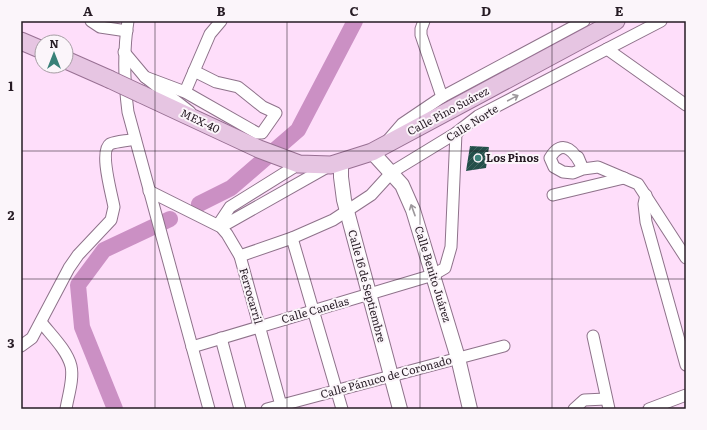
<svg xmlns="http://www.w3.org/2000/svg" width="707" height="430" font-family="Literata,serif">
  <defs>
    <pattern id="building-hatch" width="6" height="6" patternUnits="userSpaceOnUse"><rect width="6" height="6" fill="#234f4a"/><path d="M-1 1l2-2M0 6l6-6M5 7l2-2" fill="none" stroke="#426561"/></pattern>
  </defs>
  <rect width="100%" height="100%" fill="#fedefa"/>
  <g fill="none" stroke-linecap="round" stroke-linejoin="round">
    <g stroke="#cb90c4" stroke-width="16">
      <path d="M 199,204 L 231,188 L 298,130 L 355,21"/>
      <path d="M 115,409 L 82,327 L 78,285 L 104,250 L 170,219"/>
    </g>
  </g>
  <path fill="url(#building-hatch)" d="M 470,146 L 489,147 L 486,168 L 466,171 Z"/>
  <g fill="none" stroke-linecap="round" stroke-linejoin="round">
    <g stroke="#8e728a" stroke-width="13">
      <g id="minor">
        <path d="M 91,21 L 100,27 L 127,31"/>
        <path d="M 128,21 C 123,52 124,81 128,112 L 209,409"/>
        <path d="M 424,21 L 421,29 L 421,35 L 442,97"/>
        <path d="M 607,49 L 686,105"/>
        <path d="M 124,52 L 145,77 L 190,112"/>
        <path d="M 145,77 L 185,92 L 257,133 L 262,133 L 276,113 L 263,107 L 238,87 L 216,82 L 194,71"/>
        <path d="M 185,92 L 210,34 L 221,21"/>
        <path d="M 389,139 L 402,124 L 442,97 L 584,21"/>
        <path d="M 578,157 L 583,169 C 576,153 563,136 550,158 L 554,167 L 563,172 L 573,173 L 583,169 L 598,167 L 638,184 L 686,258"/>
        <path d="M 299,164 L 230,207 L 220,222 L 221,227 L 329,166"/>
        <path d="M 149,191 L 221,227 L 227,234 L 240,256 L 282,409"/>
        <path d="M 553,195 L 624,178"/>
        <path d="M 646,195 L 644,204 L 646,222 L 686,365"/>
        <path d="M 292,238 L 342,409"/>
        <path d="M 240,256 L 292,238 L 333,220 L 371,195 L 392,172 L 456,133 L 478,116 L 661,21"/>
        <path d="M 41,322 C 51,335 67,350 71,366 C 74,379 68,396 66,409"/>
        <path d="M 593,336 L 609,409"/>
        <path d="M 221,338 L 240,409"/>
        <path d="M 21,346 L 32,338 L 69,268 L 78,255 L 111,220 L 114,207 C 112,195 99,151 110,144 C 117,141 127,141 135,139"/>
        <path d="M 192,347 L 433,275 L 445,268 L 451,247 L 456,133"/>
        <path d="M 267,409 L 504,346"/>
        <path d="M 574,409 L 584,400 L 606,399"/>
        <path d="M 649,409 L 686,395"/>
      </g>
    </g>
    <g stroke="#8e728a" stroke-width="16">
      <g id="tertiary">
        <path d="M 372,152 L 402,185 L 413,210 L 458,358 L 470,409"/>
        <path d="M 341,163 L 341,177 L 344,200 L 400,409"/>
      </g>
    </g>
    <g stroke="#987093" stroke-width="19">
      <g id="primary">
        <path d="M 21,41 L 42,50"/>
        <path d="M 66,60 L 109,79"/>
        <path d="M 141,94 L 259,149 L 299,164 L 331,165 L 372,152 L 616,21"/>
      </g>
    </g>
    <use href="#minor" stroke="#fff" stroke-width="11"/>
    <use href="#tertiary" stroke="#fff" stroke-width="14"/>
    <use href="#primary" stroke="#e6c5e2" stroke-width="17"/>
    <g stroke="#987093" stroke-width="19" stroke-linecap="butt">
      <path id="primary-bridge" d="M 109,79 L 141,94"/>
    </g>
    <use href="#primary-bridge" stroke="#e6c5e2" stroke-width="17"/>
  </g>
  <defs><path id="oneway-shaft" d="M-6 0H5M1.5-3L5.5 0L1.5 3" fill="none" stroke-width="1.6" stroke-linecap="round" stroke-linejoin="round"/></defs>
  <g stroke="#9d989c">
    <use href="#oneway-shaft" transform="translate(513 98) rotate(-28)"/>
    <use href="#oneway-shaft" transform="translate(413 210) rotate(-110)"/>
  </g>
  <path fill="none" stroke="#261b24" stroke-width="1" stroke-opacity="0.55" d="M 155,21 L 155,409M 287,21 L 287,409M 420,21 L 420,409M 552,21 L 552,409M 21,151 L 686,151M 21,279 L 686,279"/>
  <circle fill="#398078" stroke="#fbf5fa" stroke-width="1.5" cx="478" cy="158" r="4"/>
  <g text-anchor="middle" stroke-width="4" stroke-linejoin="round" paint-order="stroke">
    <g font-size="11" fill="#261b24" stroke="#fbf5fa">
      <text transform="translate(448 111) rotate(-28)" y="4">Calle Pino Suárez</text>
      <text transform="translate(200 121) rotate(25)" y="4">MEX-40</text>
      <text transform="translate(472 123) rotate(-32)" y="4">Calle Norte</text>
      <text transform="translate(433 274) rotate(73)" y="4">Calle Benito Juárez</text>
      <text transform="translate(367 286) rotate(75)" y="4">Calle 16 de Septiembre</text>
      <text transform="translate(251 296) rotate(74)" y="4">Ferrocarril</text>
      <text transform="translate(315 310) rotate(-16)" y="4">Calle Canelas</text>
      <text transform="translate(386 377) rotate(-15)" y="4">Calle Pánuco de Coronado</text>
    </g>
    <g font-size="11" font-weight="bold" fill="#261b24" stroke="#fbf5fa" text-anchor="start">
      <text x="486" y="162">Los Pinos</text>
    </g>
  </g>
  <rect width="707" height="430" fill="none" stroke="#fbf5fa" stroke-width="44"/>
  <g transform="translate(54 54)"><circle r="19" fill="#fbf5fa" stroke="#a69ea4"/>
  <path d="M0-3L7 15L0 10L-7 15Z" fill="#398078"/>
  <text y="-6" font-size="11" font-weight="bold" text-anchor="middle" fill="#261b24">N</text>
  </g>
  <rect x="22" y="22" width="663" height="386" fill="none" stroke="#261b24" stroke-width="1.5"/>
  <g font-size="13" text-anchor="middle" font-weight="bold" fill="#261b24">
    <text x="88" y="16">A</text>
    <text x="221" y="16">B</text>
    <text x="354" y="16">C</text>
    <text x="486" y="16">D</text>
    <text x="619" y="16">E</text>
    <text x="11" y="91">1</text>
    <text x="11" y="220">2</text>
    <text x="11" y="348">3</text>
  </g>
</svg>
